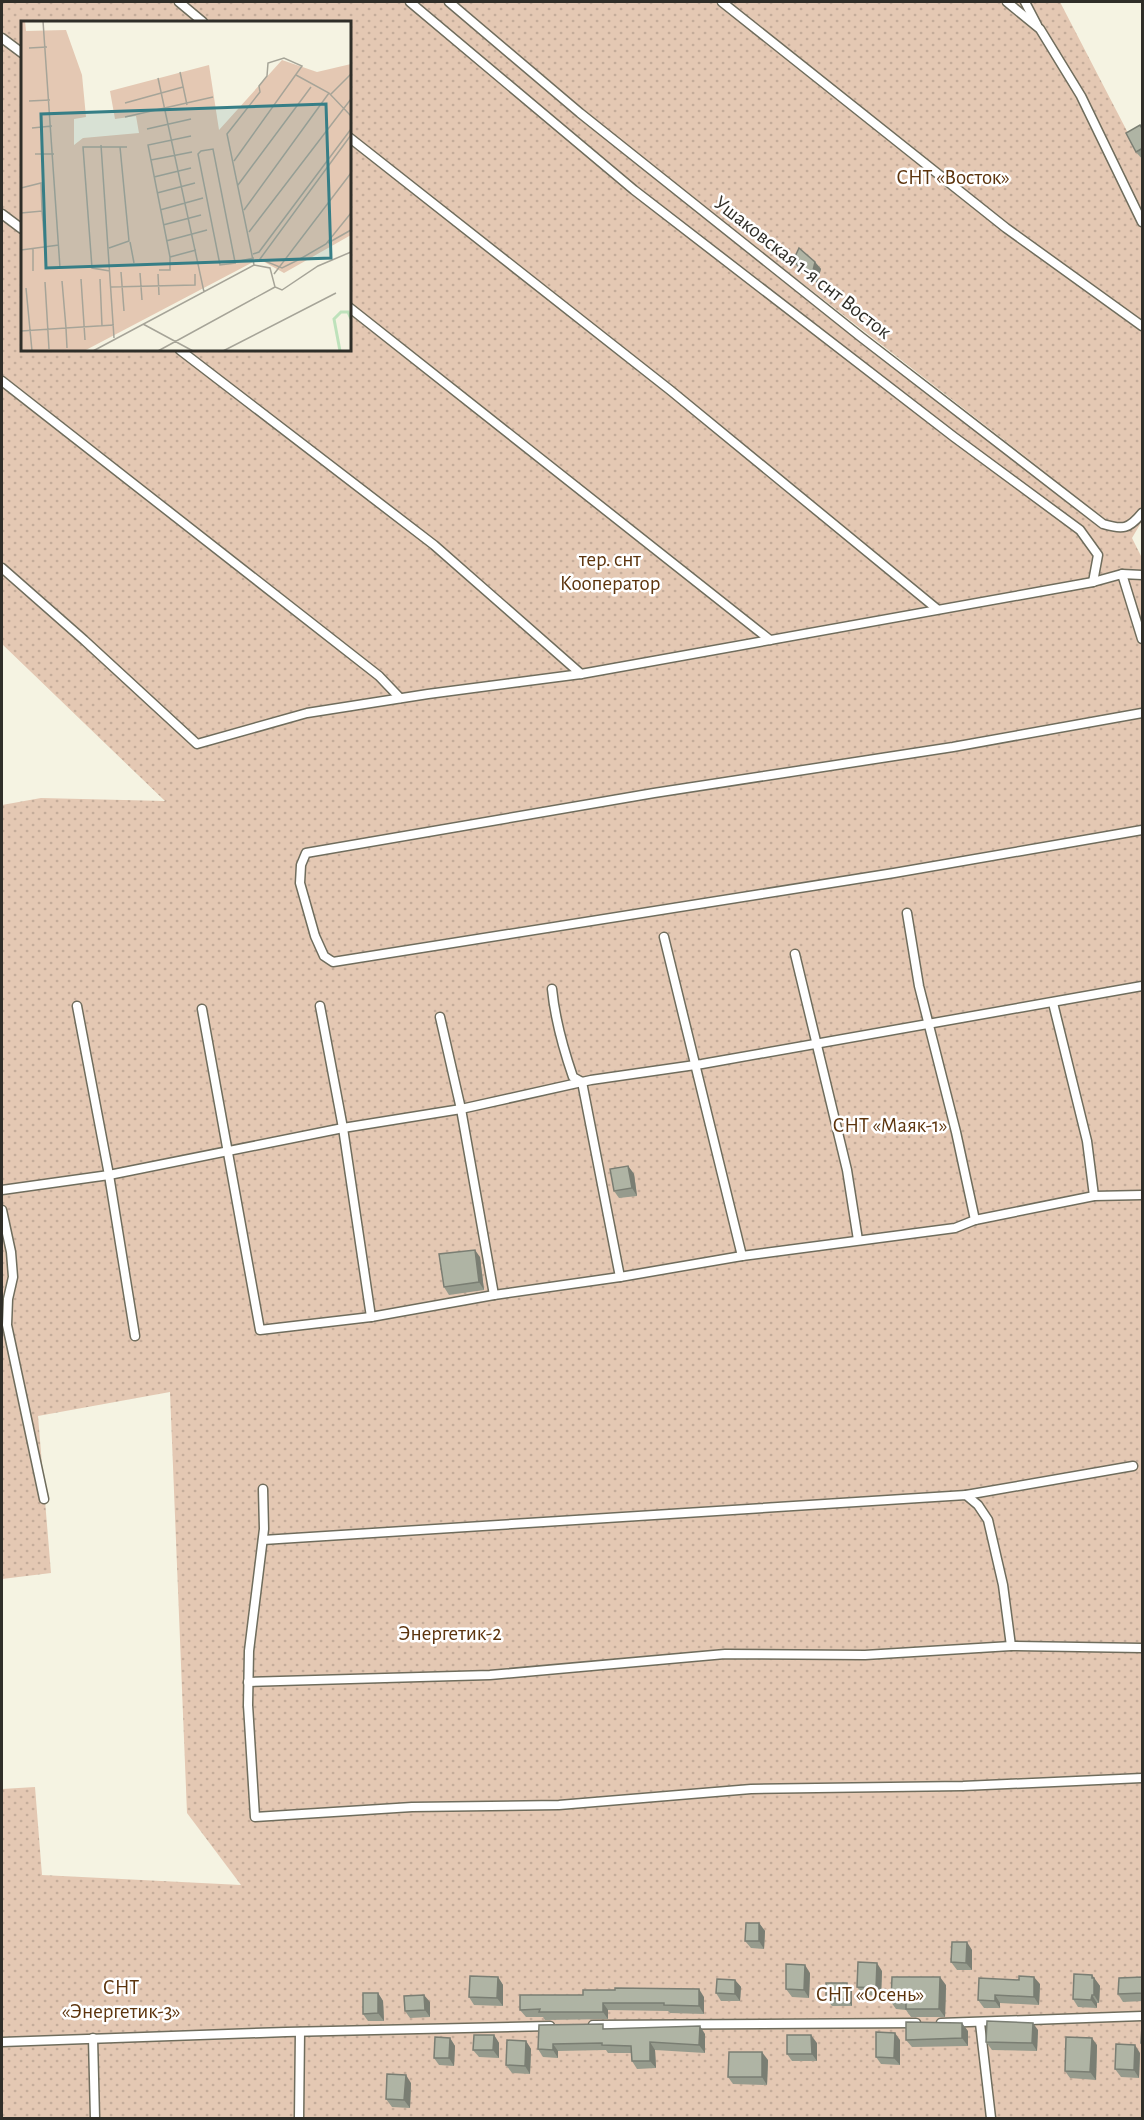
<svg xmlns="http://www.w3.org/2000/svg" width="1144" height="2120" font-family="'Alegreya Sans',sans-serif">
  <defs>
    <pattern id="garden-dots" width="8" height="8" patternUnits="userSpaceOnUse" patternTransform="scale(1.5)"><rect width="8" height="8" fill="#e4c8b3"/><path d="M2 2h.1M6 6h.1" fill="none" stroke="#c4ac9a" stroke-width="1.8" stroke-linecap="round"/></pattern>
  </defs>
  <rect width="100%" height="100%" fill="#f5f3e2"/>
  <path fill="url(#garden-dots)" fill-rule="evenodd" d="M 2,2 L 444,2 L 578,116 L 1049,475 L 581,111 L 452,2 L 1060,2 L 1142,160 L 1142,521 L 1132,538 L 1142,558 L 1142,2118 L 2,2118 L 2,1789 L 35,1787 L 42,1875 L 241,1885 L 187,1813 L 170,1392 L 38,1416 L 51,1573 L 2,1579 L 2,805 L 41,798 L 165,801 L 2,644 ZM 22,22 L 350,22 L 350,350 L 22,350 Z"/>
  <g fill="none" stroke-linecap="round" stroke-linejoin="round">
    <g stroke="#6f6d5d" stroke-width="11">
      <g id="service">
        <path d="M 179,2 L 203,22"/>
        <path d="M 410,2 L 634,190 L 954,437 L 1080,530 L 1098,555 L 1093,582"/>
        <path d="M 449,2 L 580,113 L 861,337 L 1103,524 C 1123,530 1129,529 1142,513"/>
        <path d="M 722,2 L 1006,228 L 1142,326"/>
        <path d="M 1007,2 L 1040,29 L 1081,96 L 1142,222"/>
        <path d="M 1025,2 L 1037,25"/>
        <path d="M 2,38 L 22,53"/>
        <path d="M 350,138 L 670,390 L 937,609"/>
        <path d="M 2,214 L 22,229"/>
        <path d="M 350,308 L 770,640"/>
        <path d="M 180,350 L 434,545 L 581,674"/>
        <path d="M 2,381 L 379,676 L 400,698"/>
        <path d="M 2,568 L 84,640 L 197,744 L 307,713 L 428,694 L 581,674 L 1093,582 L 1122,574 L 1142,575"/>
        <path d="M 1122,574 L 1142,639"/>
        <path d="M 1142,713 L 953,747 L 654,793 L 306,853 L 301,865 L 300,883 L 315,936 L 324,956 L 333,962 L 894,873 L 1142,830"/>
        <path d="M 907,913 L 919,986 L 956,1132 L 975,1220"/>
        <path d="M 664,937 L 742,1256"/>
        <path d="M 795,954 L 847,1170 L 858,1240"/>
        <path d="M 552,989 C 555,1019 563,1048 573,1077 L 582,1082 L 620,1277"/>
        <path d="M 1053,1003 L 1087,1141 L 1094,1196"/>
        <path d="M 77,1006 L 109,1175 L 135,1336"/>
        <path d="M 320,1006 L 343,1128 L 371,1317"/>
        <path d="M 202,1009 L 260,1330 L 371,1317 L 494,1295 L 620,1277 L 742,1256 L 955,1228 L 975,1220 L 1094,1196 L 1142,1195"/>
        <path d="M 440,1017 L 461,1109 L 494,1295"/>
        <path d="M 2,1190 L 109,1175 L 343,1128 L 461,1109 L 591,1080 L 702,1064 L 1142,986"/>
        <path d="M 2,1210 L 11,1252 L 13,1277 L 8,1299 L 7,1325 L 44,1499"/>
        <path d="M 263,1489 L 264,1529 L 249,1651 L 248,1705 L 255,1817 L 412,1807 L 559,1805 L 751,1789 L 963,1786 L 1142,1778"/>
        <path d="M 966,1495 L 1133,1466"/>
        <path d="M 263,1540 L 966,1495 L 978,1505 L 988,1520 L 1003,1585 L 1011,1646"/>
        <path d="M 248,1682 L 490,1675 L 725,1654 L 865,1655 L 1011,1646 L 1142,1648"/>
        <path d="M 941,2023 L 1142,2016"/>
        <path d="M 980,2023 L 991,2118"/>
        <path d="M 593,2025 L 916,2023"/>
        <path d="M 93,2038 L 95,2118"/>
        <path d="M 2,2042 L 286,2032 L 550,2026"/>
        <path d="M 299,2118 L 300,2032"/>
      </g>
    </g>
    <use href="#service" stroke="#fff" stroke-width="8"/>
  </g>
  <g fill="#969b8d">
    <path d="M 1143,129 L 1143,159 L 1142,159 L 1136,152 Z"/>
    <path d="M 793,261 L 815,262 L 821,269 L 817,283 L 798,268 Z"/>
    <path d="M 628,1166 L 634,1174 L 637,1196 L 619,1198 L 614,1191 Z"/>
    <path d="M 480,1257 L 484,1290 L 449,1295 L 444,1287 Z"/>
    <path d="M 759,1923 L 765,1931 L 764,1949 L 751,1948 L 745,1941 Z"/>
    <path d="M 972,1950 L 972,1970 L 957,1970 L 951,1962 Z"/>
    <path d="M 882,1971 L 881,1996 L 863,1995 L 857,1987 Z"/>
    <path d="M 810,1973 L 809,1998 L 792,1997 L 786,1989 Z"/>
    <path d="M 1092,1975 L 1100,1986 L 1099,2003 L 1097,2003 L 1097,2008 L 1078,2007 L 1073,1999 Z"/>
    <path d="M 498,1977 L 503,1985 L 503,2006 L 474,2005 L 469,1997 Z"/>
    <path d="M 1143,1977 L 1143,2001 L 1123,2002 L 1118,1994 Z"/>
    <path d="M 735,1980 L 741,1987 L 740,2001 L 721,2001 L 716,1993 Z"/>
    <path d="M 847,1983 L 852,1991 L 852,2006 L 832,2006 L 826,1998 Z"/>
    <path d="M 1040,1984 L 1039,2005 L 1000,2003 L 1000,2008 L 984,2008 L 978,2000 Z"/>
    <path d="M 946,1985 L 945,2017 L 911,2017 L 906,2010 L 896,2009 L 891,2002 Z"/>
    <path d="M 378,1993 L 383,2001 L 384,2021 L 368,2021 L 363,2014 Z"/>
    <path d="M 583,1995 L 704,1997 L 704,2014 L 670,2013 L 668,2011 L 608,2010 L 608,2019 L 545,2020 L 543,2017 L 526,2017 L 520,2010 Z"/>
    <path d="M 430,2002 L 430,2017 L 410,2018 L 405,2011 Z"/>
    <path d="M 539,2025 L 705,2034 L 705,2053 L 655,2050 L 656,2068 L 637,2069 L 632,2061 L 631,2053 L 608,2053 L 606,2050 L 558,2051 L 558,2058 L 543,2057 L 538,2049 Z"/>
    <path d="M 1038,2030 L 1037,2051 L 992,2050 L 986,2042 Z"/>
    <path d="M 968,2031 L 968,2046 L 912,2047 L 906,2040 Z"/>
    <path d="M 494,2035 L 499,2043 L 499,2058 L 479,2057 L 473,2050 Z"/>
    <path d="M 450,2038 L 455,2046 L 454,2066 L 439,2065 L 434,2058 Z"/>
    <path d="M 900,2040 L 900,2065 L 881,2064 L 876,2057 Z"/>
    <path d="M 526,2041 L 531,2049 L 530,2074 L 512,2073 L 506,2065 Z"/>
    <path d="M 817,2043 L 817,2061 L 792,2061 L 787,2054 Z"/>
    <path d="M 1097,2045 L 1096,2080 L 1070,2078 L 1065,2071 Z"/>
    <path d="M 1140,2053 L 1139,2078 L 1121,2077 L 1115,2069 Z"/>
    <path d="M 768,2060 L 767,2085 L 733,2084 L 728,2077 Z"/>
    <path d="M 411,2083 L 410,2108 L 392,2107 L 386,2099 Z"/>
  </g>
  <g fill="#7a7e73">
    <path d="M 815,262 L 821,269 L 817,283 L 812,275 Z"/>
    <path d="M 628,1166 L 634,1174 L 637,1196 L 632,1188 Z"/>
    <path d="M 475,1250 L 480,1257 L 484,1290 L 479,1282 Z"/>
    <path d="M 759,1923 L 765,1931 L 764,1949 L 759,1941 Z"/>
    <path d="M 967,1942 L 972,1950 L 972,1970 L 966,1963 Z"/>
    <path d="M 877,1963 L 882,1971 L 881,1996 L 876,1988 Z"/>
    <path d="M 805,1965 L 810,1973 L 809,1998 L 804,1990 Z"/>
    <path d="M 1092,1975 L 1100,1986 L 1099,2003 L 1094,1995 Z"/>
    <path d="M 498,1977 L 503,1985 L 503,2006 L 497,1998 Z"/>
    <path d="M 940,1977 L 946,1985 L 945,2017 L 939,2009 Z"/>
    <path d="M 1034,1977 L 1040,1984 L 1039,2005 L 1034,1997 Z"/>
    <path d="M 735,1980 L 741,1987 L 740,2001 L 735,1994 Z"/>
    <path d="M 847,1983 L 852,1991 L 852,2006 L 846,1999 Z"/>
    <path d="M 699,1989 L 704,1997 L 704,2014 L 699,2006 Z"/>
    <path d="M 378,1993 L 383,2001 L 384,2021 L 378,2013 Z"/>
    <path d="M 424,1995 L 430,2002 L 430,2017 L 425,2010 Z"/>
    <path d="M 995,1995 L 1000,2003 L 1000,2008 L 995,2001 Z"/>
    <path d="M 1092,1995 L 1097,2003 L 1097,2008 L 1091,2000 Z"/>
    <path d="M 603,2003 L 608,2010 L 608,2019 L 603,2012 Z"/>
    <path d="M 962,2023 L 968,2031 L 968,2046 L 962,2038 Z"/>
    <path d="M 1033,2023 L 1038,2030 L 1037,2051 L 1032,2043 Z"/>
    <path d="M 700,2026 L 705,2034 L 705,2053 L 699,2045 Z"/>
    <path d="M 895,2033 L 900,2040 L 900,2065 L 894,2058 Z"/>
    <path d="M 494,2035 L 499,2043 L 499,2058 L 493,2050 Z"/>
    <path d="M 811,2035 L 817,2043 L 817,2061 L 812,2054 Z"/>
    <path d="M 450,2038 L 455,2046 L 454,2066 L 449,2058 Z"/>
    <path d="M 1092,2038 L 1097,2045 L 1096,2080 L 1090,2072 Z"/>
    <path d="M 526,2041 L 531,2049 L 530,2074 L 525,2066 Z"/>
    <path d="M 650,2042 L 655,2050 L 656,2068 L 650,2061 Z"/>
    <path d="M 553,2044 L 558,2051 L 558,2058 L 553,2050 Z"/>
    <path d="M 1135,2045 L 1140,2053 L 1139,2078 L 1134,2070 Z"/>
    <path d="M 762,2052 L 768,2060 L 767,2085 L 762,2077 Z"/>
    <path d="M 406,2075 L 411,2083 L 410,2108 L 404,2100 Z"/>
  </g>
  <g fill="#afb4a4" stroke="#7a7e73" stroke-width="1.5">
    <path d="M 1140,125 L 1143,130 L 1143,148 L 1136,152 L 1126,133 Z"/>
    <path d="M 799,248 L 815,262 L 812,275 L 793,261 Z"/>
    <path d="M 628,1166 L 632,1188 L 614,1191 L 610,1169 Z"/>
    <path d="M 475,1250 L 479,1282 L 444,1287 L 439,1254 Z"/>
    <path d="M 746,1923 L 759,1923 L 759,1941 L 745,1941 Z"/>
    <path d="M 952,1942 L 967,1942 L 966,1963 L 951,1962 Z"/>
    <path d="M 858,1962 L 877,1963 L 876,1988 L 857,1987 Z"/>
    <path d="M 786,1964 L 805,1965 L 804,1990 L 786,1989 Z"/>
    <path d="M 1074,1974 L 1092,1975 L 1092,1978 L 1094,1978 L 1094,1995 L 1092,1995 L 1091,2000 L 1073,1999 Z"/>
    <path d="M 470,1976 L 498,1977 L 497,1998 L 469,1997 Z"/>
    <path d="M 1019,1976 L 1034,1977 L 1034,1997 L 995,1995 L 995,2001 L 978,2000 L 979,1978 L 1019,1980 Z"/>
    <path d="M 892,1977 L 940,1977 L 939,2009 L 906,2009 L 906,2002 L 891,2002 Z"/>
    <path d="M 1143,1977 L 1143,1993 L 1118,1994 L 1119,1978 Z"/>
    <path d="M 717,1979 L 735,1980 L 735,1994 L 716,1993 Z"/>
    <path d="M 826,1983 L 847,1983 L 846,1999 L 826,1998 Z"/>
    <path d="M 615,1988 L 699,1989 L 699,2006 L 664,2005 L 664,2003 L 603,2003 L 603,2012 L 539,2012 L 540,2009 L 520,2010 L 520,1995 L 583,1995 L 583,1990 L 615,1990 Z"/>
    <path d="M 363,1993 L 378,1993 L 378,2013 L 363,2014 Z"/>
    <path d="M 424,1995 L 425,2010 L 405,2011 L 404,1996 Z"/>
    <path d="M 987,2021 L 1033,2023 L 1032,2043 L 986,2042 Z"/>
    <path d="M 906,2022 L 962,2023 L 962,2038 L 906,2040 Z"/>
    <path d="M 603,2024 L 603,2029 L 700,2026 L 699,2045 L 650,2042 L 650,2061 L 632,2061 L 631,2046 L 602,2045 L 602,2043 L 553,2044 L 553,2050 L 538,2049 L 539,2025 Z"/>
    <path d="M 1142,2026 L 1143,2026 L 1143,2043 L 1141,2043 Z"/>
    <path d="M 876,2032 L 895,2033 L 894,2058 L 876,2057 Z"/>
    <path d="M 474,2035 L 494,2035 L 493,2050 L 473,2050 Z"/>
    <path d="M 787,2035 L 811,2035 L 812,2054 L 787,2054 Z"/>
    <path d="M 435,2037 L 450,2038 L 449,2058 L 434,2058 Z"/>
    <path d="M 1066,2037 L 1092,2038 L 1090,2072 L 1065,2071 Z"/>
    <path d="M 507,2040 L 526,2041 L 525,2066 L 506,2065 Z"/>
    <path d="M 1116,2044 L 1135,2045 L 1134,2070 L 1115,2069 Z"/>
    <path d="M 729,2052 L 762,2052 L 762,2077 L 728,2077 Z"/>
    <path d="M 387,2074 L 406,2075 L 404,2100 L 386,2099 Z"/>
  </g>
  <g text-anchor="middle" stroke-width="5" stroke-linejoin="round" paint-order="stroke">
    <g font-size="21" fill="#5c340d" stroke="#fff">
      <text x="953" y="184">СНТ «Восток»</text>
      <text x="610" y="566">тер. снт<tspan x="610" dy="24">Кооператор</tspan></text>
      <text x="890" y="1132">СНТ «Маяк-1»</text>
      <text x="450" y="1640">Энергетик-2</text>
      <text x="121" y="1994">СНТ<tspan x="121" dy="24">«Энергетик-3»</tspan></text>
      <text x="870" y="2001">СНТ «Осень»</text>
    </g>
    <g font-size="21" fill="#2f2e28" stroke="#fff">
      <text transform="translate(803 267) rotate(38)" y="7">Ушаковская 1-я снт Восток</text>
    </g>
  </g>
  <g transform="translate(21 21)">
    <rect width="330" height="330" fill="#f5f3e2"/>
    <path d="M 0,0 L 4,0 L 5,10 L 45,9 L 61,54 L 65,96 L 53,98 L 53,124 L 62,117 L 118,112 L 115,95 L 94,98 L 89,70 L 188,44 L 198,109 L 261,39 L 296,51 L 330,43 L 330,214 L 263,252 L 238,238 L 63,330 L 0,330 Z" fill="#e4c8b3"/>
    <path fill="none" stroke="#bee2bb" stroke-width="3" d="M 319,330 L 313,298 L 320,291 L 327,291 L 330,298"/>
    <path fill="none" stroke="#a6a498" stroke-width="1.5" d="M 22,0 L 39,247M 8,27 L 26,26M 159,51 L 166,84M 275,54 L 308,72 L 330,95M 137,57 L 183,271M 310,73 L 330,53M 8,80 L 29,79M 104,82 L 162,66M 104,96 L 192,76M 11,107 L 31,105M 126,108 L 170,98M 330,114 L 239,238 L 261,247 L 279,238 L 305,223 L 330,192M 80,124 L 93,317M 14,133 L 33,133M 130,139 L 171,131M 213,140 L 281,45 L 263,37 L 247,42 L 246,55 L 238,65 L 239,71 L 206,113 L 233,244M 133,156 L 170,147M 217,164 L 290,66M 0,167 L 20,162 L 21,190M 136,172 L 174,162M 139,189 L 182,177M 223,189 L 308,72M 0,192 L 21,190 L 24,226M 142,204 L 180,194M 228,211 L 330,78M 145,220 L 186,209M 109,221 L 113,242M 307,222 L 330,209M 88,227 L 108,220 L 99,126M 0,229 L 38,224M 232,233 L 238,231 L 330,108M 149,236 L 175,229M 215,242 L 199,244 L 177,133 L 180,130 L 192,128 L 214,241 L 233,237M 138,249 L 149,249 L 149,236 L 127,124 L 170,115M 12,250 L 12,228M 89,250 L 71,247 L 62,126 L 106,126M 100,251 L 103,290M 119,252 L 121,279M 137,253 L 138,274M 253,253 L 330,152M 60,258 L 64,319M 79,258 L 81,305M 41,260 L 45,307 L 93,304M 24,261 L 28,328M 90,266 L 174,264 L 174,253M 5,267 L 11,330M 122,303 L 172,330M 0,310 L 45,307 L 46,327M 72,330 L 233,244 L 249,247 L 254,266 L 261,269 L 297,245 L 330,231M 137,330 L 254,266M 202,330 L 315,272"/>
    <path fill="#367e86" fill-opacity="0.15" stroke="#367e86" stroke-width="3" d="M 305,83 L 310,237 L 25,247 L 20,93 Z"/>
    <rect width="330" height="330" fill="none" stroke="#2f2e28" stroke-width="3"/>
  </g>
  <rect width="1144" height="2120" fill="none" stroke="#2f2e28" stroke-width="6"/>
</svg>
